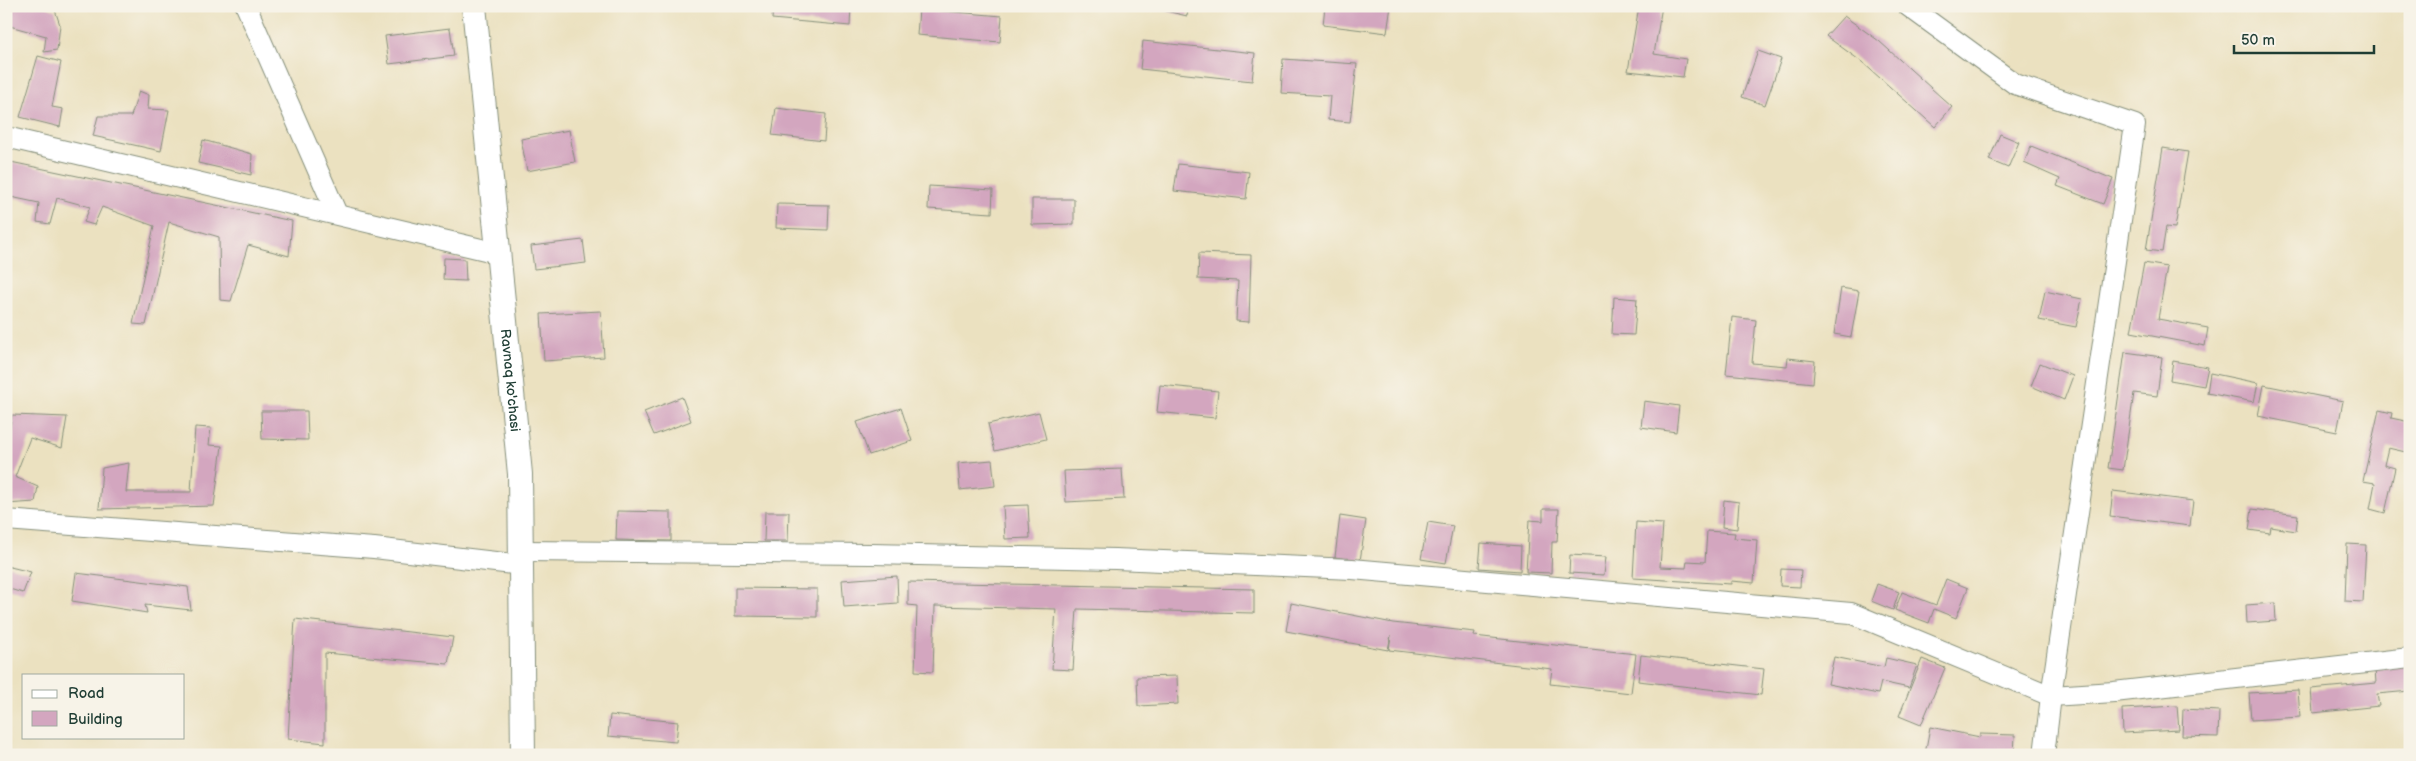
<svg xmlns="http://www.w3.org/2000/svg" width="2416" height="761" font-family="'Balsamiq Sans',sans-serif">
  <rect width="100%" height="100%" fill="#f7f3e8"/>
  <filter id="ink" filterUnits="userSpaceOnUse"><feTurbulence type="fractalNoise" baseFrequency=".02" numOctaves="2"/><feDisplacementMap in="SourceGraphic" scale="10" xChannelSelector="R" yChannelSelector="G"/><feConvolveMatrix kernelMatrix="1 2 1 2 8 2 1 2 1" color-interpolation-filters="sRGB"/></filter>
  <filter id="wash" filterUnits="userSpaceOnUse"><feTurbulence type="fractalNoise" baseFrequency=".0096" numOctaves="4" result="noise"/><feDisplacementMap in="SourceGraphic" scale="20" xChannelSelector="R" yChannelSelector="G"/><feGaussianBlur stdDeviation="1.12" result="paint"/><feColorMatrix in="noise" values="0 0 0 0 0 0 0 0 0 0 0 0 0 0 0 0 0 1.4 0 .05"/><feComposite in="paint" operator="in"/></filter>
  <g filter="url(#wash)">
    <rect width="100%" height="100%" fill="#ebe1c0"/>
    <g id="blocks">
      <g fill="#d3a6bf">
        <path d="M 6,6 L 43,6 L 55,10 L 60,25 L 57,50 L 44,52 L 46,36 L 6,25 Z"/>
        <path d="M 773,6 L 851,6 L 850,26 L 772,19 Z"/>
        <path d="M 1167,6 L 1189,6 L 1187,16 L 1166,11 Z"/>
        <path d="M 1325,6 L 1391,6 L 1387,33 L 1323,25 Z"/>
        <path d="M 1639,6 L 1662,6 L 1654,54 L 1686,59 L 1683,77 L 1628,71 Z"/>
        <path d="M 919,9 L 1002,16 L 1000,42 L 917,35 Z"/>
        <path d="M 1844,16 L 1879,41 L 1952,107 L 1935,127 L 1862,62 L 1826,36 Z"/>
        <path d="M 450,28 L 454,56 L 389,64 L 385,36 Z"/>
        <path d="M 1143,41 L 1255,53 L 1252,81 L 1140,69 Z"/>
        <path d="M 1758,51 L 1781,59 L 1765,105 L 1742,97 Z"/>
        <path d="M 38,56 L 61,62 L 52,107 L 63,109 L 60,127 L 20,117 Z"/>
        <path d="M 1283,59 L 1357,64 L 1350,122 L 1328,120 L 1330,96 L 1281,93 Z"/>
        <path d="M 139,91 L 149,95 L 148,109 L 169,110 L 161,151 L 93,136 L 98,116 L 131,116 Z"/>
        <path d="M 776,108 L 826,114 L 824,141 L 772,135 Z"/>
        <path d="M 569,130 L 575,162 L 527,171 L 521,139 Z"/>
        <path d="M 2000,134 L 2019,142 L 2008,168 L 1989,160 Z"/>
        <path d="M 203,140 L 252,154 L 251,175 L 198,163 Z"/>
        <path d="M 2031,146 L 2113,179 L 2103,204 L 2057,186 L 2060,179 L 2024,163 Z"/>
        <path d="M 2163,148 L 2188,152 L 2175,228 L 2166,227 L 2162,252 L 2146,250 Z"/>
        <path d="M 6,161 L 292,221 L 289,256 L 248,245 L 231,301 L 220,300 L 219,237 L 169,222 L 146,325 L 133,324 L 154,226 L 102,207 L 94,225 L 84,222 L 90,207 L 57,198 L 50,224 L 37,222 L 39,203 L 6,196 Z"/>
        <path d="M 1178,164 L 1249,172 L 1246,199 L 1174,191 Z"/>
        <path d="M 929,186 L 993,190 L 992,213 L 928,209 Z"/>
        <path d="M 1032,199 L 1074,199 L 1074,224 L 1032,225 Z"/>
        <path d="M 777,204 L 829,205 L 828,230 L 776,228 Z"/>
        <path d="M 583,240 L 586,263 L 534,269 L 531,246 Z"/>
        <path d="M 1199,253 L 1251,255 L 1249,322 L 1236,321 L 1238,281 L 1198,279 Z"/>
        <path d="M 444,258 L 465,259 L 466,281 L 443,280 Z"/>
        <path d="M 2144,263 L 2167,267 L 2158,319 L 2208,328 L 2205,346 L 2131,332 Z"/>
        <path d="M 1841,288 L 1859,291 L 1851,337 L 1834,334 Z"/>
        <path d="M 2045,291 L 2082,299 L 2076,327 L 2039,320 Z"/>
        <path d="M 1614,297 L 1637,299 L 1634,335 L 1612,334 Z"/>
        <path d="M 601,311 L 604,357 L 544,361 L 541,314 Z"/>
        <path d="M 1732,317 L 1756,320 L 1752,363 L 1787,366 L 1788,358 L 1815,361 L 1813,383 L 1726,374 Z"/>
        <path d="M 2125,352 L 2162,357 L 2157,396 L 2134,393 L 2123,470 L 2108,468 Z"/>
        <path d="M 2173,361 L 2208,367 L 2204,386 L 2170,380 Z"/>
        <path d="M 2040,363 L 2073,376 L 2064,400 L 2031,386 Z"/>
        <path d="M 2210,373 L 2258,383 L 2254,402 L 2207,393 Z"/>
        <path d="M 1160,385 L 1218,391 L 1215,418 L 1157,412 Z"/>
        <path d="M 2264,385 L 2343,401 L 2337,432 L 2258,416 Z"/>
        <path d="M 682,397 L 691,421 L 654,435 L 644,412 Z"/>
        <path d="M 1644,401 L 1679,406 L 1676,432 L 1641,427 Z"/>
        <path d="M 901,408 L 912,441 L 869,455 L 857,422 Z"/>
        <path d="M 2379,410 L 2392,413 L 2391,418 L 2410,422 L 2410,453 L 2388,448 L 2384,465 L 2395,468 L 2385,513 L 2370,509 L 2375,483 L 2363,481 Z"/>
        <path d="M 261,411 L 307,411 L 308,440 L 262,439 Z"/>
        <path d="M 1039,412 L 1046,439 L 995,451 L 988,424 Z"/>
        <path d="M 12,415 L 67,417 L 62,448 L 30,438 L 15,477 L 38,487 L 35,502 L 6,504 L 6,450 Z"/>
        <path d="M 195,427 L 211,428 L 209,445 L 222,446 L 214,506 L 99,509 L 102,468 L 129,463 L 126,492 L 191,492 Z"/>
        <path d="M 992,460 L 995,486 L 960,490 L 958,463 Z"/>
        <path d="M 1122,469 L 1124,499 L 1066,502 L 1064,471 Z"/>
        <path d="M 2113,491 L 2193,501 L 2190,526 L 2110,516 Z"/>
        <path d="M 1724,500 L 1739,502 L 1737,529 L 1722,527 Z"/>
        <path d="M 1028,505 L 1030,538 L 1005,539 L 1003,506 Z"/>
        <path d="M 1543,509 L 1559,509 L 1557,542 L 1552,542 L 1551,573 L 1526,572 L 1529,520 L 1543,521 Z"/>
        <path d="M 2252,509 L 2298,515 L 2296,531 L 2271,527 L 2270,533 L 2249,530 Z"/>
        <path d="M 617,511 L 671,512 L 671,541 L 616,540 Z"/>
        <path d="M 765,512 L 789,512 L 788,541 L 764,541 Z"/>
        <path d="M 1340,516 L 1366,520 L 1360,561 L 1335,557 Z"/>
        <path d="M 1428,522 L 1453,526 L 1446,563 L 1421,559 Z"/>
        <path d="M 1636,522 L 1663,524 L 1660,567 L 1686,568 L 1687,561 L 1705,562 L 1707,531 L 1735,533 L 1734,538 L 1757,540 L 1754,583 L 1731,581 L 1731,584 L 1633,578 Z"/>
        <path d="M 1481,543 L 1521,546 L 1520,571 L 1479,568 Z"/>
        <path d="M 2347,544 L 2366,545 L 2363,602 L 2345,601 Z"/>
        <path d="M 1570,555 L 1606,557 L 1604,575 L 1569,573 Z"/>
        <path d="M 6,566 L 31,572 L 23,593 L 6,588 Z"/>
        <path d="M 1781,569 L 1801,570 L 1800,587 L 1780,586 Z"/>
        <path d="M 76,573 L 188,587 L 191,610 L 145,605 L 147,613 L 72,601 Z"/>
        <path d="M 897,576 L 898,603 L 844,607 L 842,580 Z"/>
        <path d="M 1946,579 L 1968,588 L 1956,618 L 1934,609 L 1929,623 L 1895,610 L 1902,592 L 1936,605 Z"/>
        <path d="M 908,582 L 1254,589 L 1254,613 L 1077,609 L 1073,670 L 1052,669 L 1056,609 L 935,606 L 933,672 L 915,671 L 917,606 L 908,605 Z"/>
        <path d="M 1877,584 L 1899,592 L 1893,610 L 1871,601 Z"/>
        <path d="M 735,588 L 817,589 L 817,617 L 735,616 Z"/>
        <path d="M 1291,603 L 1393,623 L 1475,632 L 1474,636 L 1636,654 L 1631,693 L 1550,684 L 1552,669 L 1389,650 L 1391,635 L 1388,650 L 1286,631 Z"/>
        <path d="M 2275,603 L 2276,621 L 2247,623 L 2246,605 Z"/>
        <path d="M 295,619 L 453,637 L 448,664 L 325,653 L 325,743 L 288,739 Z"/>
        <path d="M 1641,655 L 1764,669 L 1761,695 L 1638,681 Z"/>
        <path d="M 1834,657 L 1884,667 L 1886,658 L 1917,665 L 1909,688 L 1881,682 L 1878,694 L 1828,684 Z"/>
        <path d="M 1922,659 L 1945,668 L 1921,725 L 1899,716 Z"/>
        <path d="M 2410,665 L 2410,691 L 2377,694 L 2379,706 L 2313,713 L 2311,689 L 2376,683 L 2375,669 Z"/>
        <path d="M 1177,676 L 1178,704 L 1138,706 L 1137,677 Z"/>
        <path d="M 2298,690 L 2300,717 L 2251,720 L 2249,693 Z"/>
        <path d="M 2177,706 L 2179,730 L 2123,733 L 2122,709 Z"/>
        <path d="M 2183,709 L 2219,711 L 2218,737 L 2182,736 Z"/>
        <path d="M 610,715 L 678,722 L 676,742 L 608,736 Z"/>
        <path d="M 1930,727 L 1980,737 L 1980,734 L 2015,735 L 2014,755 L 1925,754 Z"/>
      </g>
    </g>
  </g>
  <g filter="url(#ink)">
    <use href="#blocks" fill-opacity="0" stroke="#858f7a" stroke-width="1"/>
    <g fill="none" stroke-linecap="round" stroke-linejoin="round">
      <g stroke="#858f7a" stroke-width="22">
        <g id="minor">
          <path d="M 246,6 L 337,214"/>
          <path d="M 1908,6 L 2015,84 L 2135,125 L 2051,696 L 2044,755"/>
          <path d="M 6,137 L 498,253"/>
          <path d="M 6,520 L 374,548 L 522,565"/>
          <path d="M 522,551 L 871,554 L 1115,559 L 1352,569 L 1851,613 L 2051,696 L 2114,692 L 2410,658"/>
        </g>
      </g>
      <g stroke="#858f7a" stroke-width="26">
        <g id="tertiary">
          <path id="s1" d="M 474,6 L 520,474 L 523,755"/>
        </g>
      </g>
      <use href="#minor" stroke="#fff" stroke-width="20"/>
      <use href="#tertiary" stroke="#fff" stroke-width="24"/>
    </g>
  </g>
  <g text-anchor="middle" stroke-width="5" stroke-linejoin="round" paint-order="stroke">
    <g font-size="14" fill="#1f3d34" stroke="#f7f3e8">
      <text dy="5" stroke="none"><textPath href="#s1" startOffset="376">Ravnaq ko'chasi</textPath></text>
    </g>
  </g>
  <rect width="2416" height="761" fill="none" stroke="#f7f3e8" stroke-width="25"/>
  <rect x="22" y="674" width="162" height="65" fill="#f7f3e8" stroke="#a1aaa0"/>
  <rect x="32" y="690" width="25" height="8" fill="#ffffff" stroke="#a1aaa0"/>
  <text x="68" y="698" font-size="15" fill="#1f3d34">Road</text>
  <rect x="32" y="711" width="25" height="15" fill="#d3a6bf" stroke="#a1aaa0"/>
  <text x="68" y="724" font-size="15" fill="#1f3d34">Building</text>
  <path d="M2234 45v8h140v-8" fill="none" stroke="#1f3d34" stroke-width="2.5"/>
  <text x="2241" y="45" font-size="15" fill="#1f3d34" stroke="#f7f3e8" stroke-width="4" paint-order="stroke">50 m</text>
</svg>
